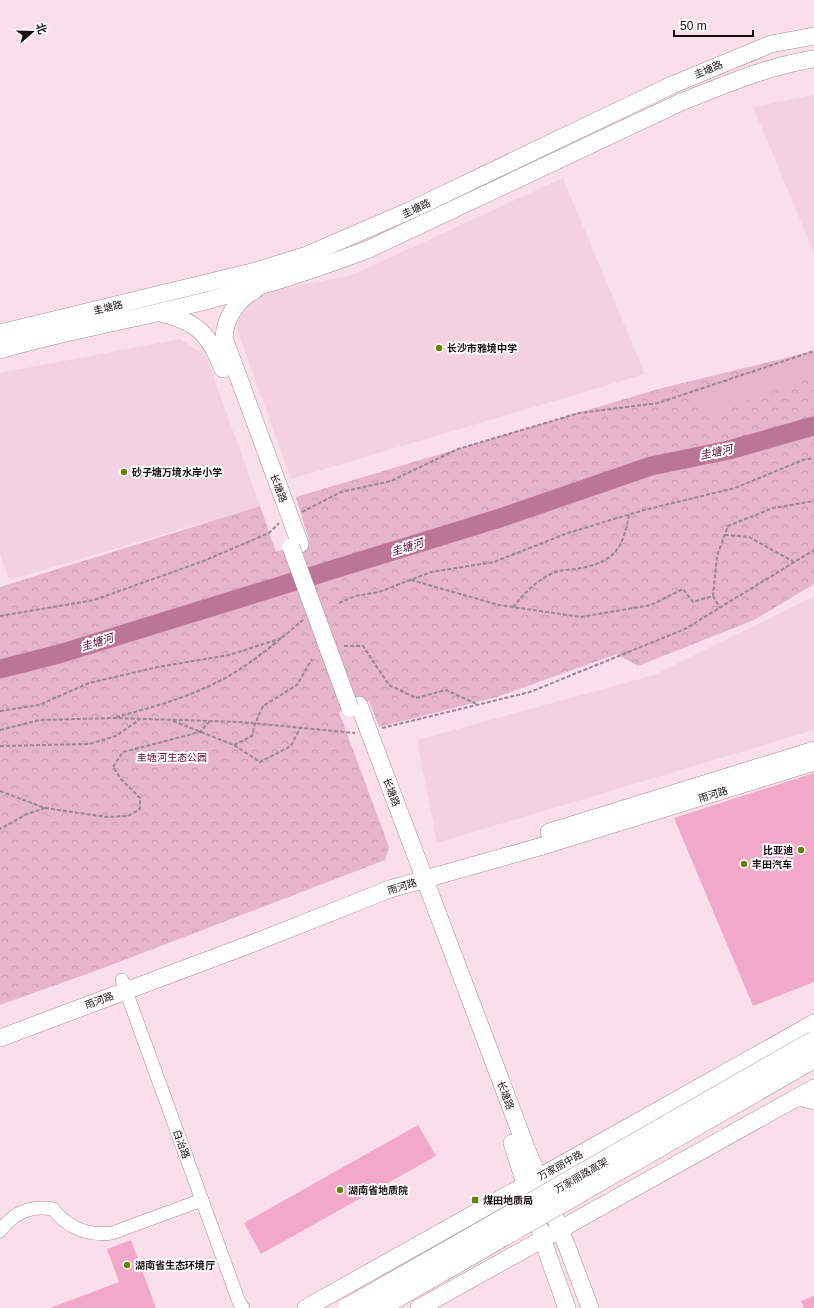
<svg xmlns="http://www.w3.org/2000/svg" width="814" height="1308" font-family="Helvetica,'Noto Sans SC',sans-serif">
  <defs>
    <pattern id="forest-crowns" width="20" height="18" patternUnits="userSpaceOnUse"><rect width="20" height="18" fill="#e6b5ca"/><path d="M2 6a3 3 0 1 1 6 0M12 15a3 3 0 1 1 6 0" fill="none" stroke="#c59bad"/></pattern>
  </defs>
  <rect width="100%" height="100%" fill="#fadfea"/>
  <g fill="#f4d1df">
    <path d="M 814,95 L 814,253 L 753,107 Z"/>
    <path d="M 563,178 L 645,374 L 291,479 L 235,323 L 261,293 L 352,275 Z"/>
    <path d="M 180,339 L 206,356 L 260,506 L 9,580 L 0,554 L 0,373 Z"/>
    <path d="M 814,596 L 814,730 L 437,843 L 417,740 L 654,675 Z"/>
  </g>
  <path fill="url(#forest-crowns)" d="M 814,351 L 814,584 L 754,620 L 638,666 L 617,654 L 497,697 L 379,727 L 369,701 L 339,712 L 389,847 L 385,860 L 106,967 L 0,1005 L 0,587 L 260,506 L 276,552 L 309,540 L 296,497 L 662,388 Z"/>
  <path fill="#e6b5ca" d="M 814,353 L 814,376 L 704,415 L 696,393 Z"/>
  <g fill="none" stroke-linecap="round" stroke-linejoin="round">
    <path stroke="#bb7595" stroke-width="19" d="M 0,669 L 59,654 L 500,518 L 651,466 L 729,450 L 814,426"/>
  </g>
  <g fill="#f2a8c9">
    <path d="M 814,773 L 814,982 L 753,1006 L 674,818 Z"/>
    <path d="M 418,1125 L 436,1156 L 261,1254 L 244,1223 Z"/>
    <path d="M 131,1240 L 156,1308 L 50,1308 L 119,1282 L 107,1249 Z"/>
    <path d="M 814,1296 L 814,1308 L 804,1308 L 801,1301 Z"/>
  </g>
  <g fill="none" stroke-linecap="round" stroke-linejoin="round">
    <g stroke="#a48b95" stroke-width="14">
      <g id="minor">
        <path d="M 122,980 L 239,1302 L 243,1308"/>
        <path d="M 792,1100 L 803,1100 L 814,1103"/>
        <path d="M 0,1231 C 13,1213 31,1205 53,1209 C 68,1228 88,1236 112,1233 L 202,1200"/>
      </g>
    </g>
    <g stroke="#a48b95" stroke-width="18">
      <g id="major">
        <path d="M 255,290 C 237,300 225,318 224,338 L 300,544"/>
        <path d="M 160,313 C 198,322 209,334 223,369"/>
        <path d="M 0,333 L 256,271 L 307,255 L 411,210 L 672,85 L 771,44 L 814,36"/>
        <path d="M 0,350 C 52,334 106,325 160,312 C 231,296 301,275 369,249 L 681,102 C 724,85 768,66 814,59"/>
        <path d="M 359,705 L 527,1150 L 568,1249 L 590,1308"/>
        <path d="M 549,832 L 814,750"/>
        <path d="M 0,1038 L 251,944 L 390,889 L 546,845 L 814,762"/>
        <path d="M 512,1143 L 550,1261 L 567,1308"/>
        <path d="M 306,1308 L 814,1023"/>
        <path d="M 419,1308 L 814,1088"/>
      </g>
    </g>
    <g stroke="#99868e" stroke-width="2" stroke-dasharray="4 2" stroke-linecap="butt">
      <path d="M 302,512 L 341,492 L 391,481 L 458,449 L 579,413 L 658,403 L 814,351"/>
      <path d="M 725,535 L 749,537 L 794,562"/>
      <path d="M 411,580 L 499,605 L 581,617 L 651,605 L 683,589 L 693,602 L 713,596 L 717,556 L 728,526 L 773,508 L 814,501"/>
      <path d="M 713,596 L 720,608"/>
      <path d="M 339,603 L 355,596 L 379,592 L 431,572 L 494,562 L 568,533 L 644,510 L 735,488 L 803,460 L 814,458"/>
      <path d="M 513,607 C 524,594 538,578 556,572 C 565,569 576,570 586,567 C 618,559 623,545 629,515"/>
      <path d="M 0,616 L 94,600 L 201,562 L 269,533 L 279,523"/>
      <path d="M 344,646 L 363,646 L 389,685 L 416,698 L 446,690 L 479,705"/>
      <path d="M 0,711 L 39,705 L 89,683 L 158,667 L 229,655 L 282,638"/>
      <path d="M 116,717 C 154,707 193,696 227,677 C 255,661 279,640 303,620"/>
      <path d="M 173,721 L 234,745 L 260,762 L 291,746 L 300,728"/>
      <path d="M 382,728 L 530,692 L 685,629 L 814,550"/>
      <path d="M 0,730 L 40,720 L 115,718 L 240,722 L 355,733"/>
      <path d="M 234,745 L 252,736 L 255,724 L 263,706 L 297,685 L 312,659"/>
      <path d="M 0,746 L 89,744 L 116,736 L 139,720"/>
      <path d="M 0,791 L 45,808 L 27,814 L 0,829"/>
      <path d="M 45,808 L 107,817 L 128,816 L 140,809 L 140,798 L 121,779 L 113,767 L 123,752 L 200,732 L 209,722"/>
    </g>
    <use href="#minor" stroke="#fff" stroke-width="13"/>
    <use href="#major" stroke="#fff" stroke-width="17"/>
    <g stroke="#a48b95" stroke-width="18" stroke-linecap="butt">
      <path id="major-bridge" d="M 291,547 L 350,708"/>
    </g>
    <g stroke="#a48b95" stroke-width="21" stroke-linecap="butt">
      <g id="highway-bridge">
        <path d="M 348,1308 L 814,1041"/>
        <path d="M 378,1308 L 814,1058"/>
      </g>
    </g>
    <use href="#major-bridge" stroke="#fff" stroke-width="17"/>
    <use href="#highway-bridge" stroke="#fff" stroke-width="20"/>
  </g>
  <g fill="#618505" stroke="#fff" stroke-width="1.5">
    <circle cx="439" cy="348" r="4"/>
    <circle cx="124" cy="472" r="4"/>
    <circle cx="801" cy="850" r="4"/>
    <circle cx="744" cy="864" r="4"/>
    <circle cx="340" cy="1190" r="4"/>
    <rect x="471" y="1196" width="8" height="8" rx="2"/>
    <circle cx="127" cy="1265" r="4"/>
  </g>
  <g text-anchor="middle" stroke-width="4" stroke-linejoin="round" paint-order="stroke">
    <g font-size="10" fill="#191014" stroke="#fff">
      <text transform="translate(708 69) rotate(-23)" y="4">圭塘路</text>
      <text transform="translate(416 208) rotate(-25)" y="4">圭塘路</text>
      <text transform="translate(108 307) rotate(-13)" y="4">圭塘路</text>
      <text transform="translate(279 488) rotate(69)" y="4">长塘路</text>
      <text transform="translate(392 792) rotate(69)" y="4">长塘路</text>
      <text transform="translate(713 794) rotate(-17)" y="4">雨河路</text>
      <text transform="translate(402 886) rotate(-17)" y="4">雨河路</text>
      <text transform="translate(99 1000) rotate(-21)" y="4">雨河路</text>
      <text transform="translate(506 1095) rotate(69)" y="4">长塘路</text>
      <text transform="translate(182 1144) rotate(70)" y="4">白冶路</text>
      <text transform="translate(560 1165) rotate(-29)" y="4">万家丽中路</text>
      <text transform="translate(581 1175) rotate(-30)" y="4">万家丽路高架</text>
    </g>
    <g font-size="10" font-weight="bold" fill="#191014" stroke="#fff" text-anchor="start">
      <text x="447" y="352">长沙市雅境中学</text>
      <text x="132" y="476">砂子塘万境水岸小学</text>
      <text x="793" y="854" text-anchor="end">比亚迪</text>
      <text x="752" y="868">丰田汽车</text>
      <text x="348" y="1194">湖南省地质院</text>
      <text x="483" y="1204">煤田地质局</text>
      <text x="135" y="1269">湖南省生态环境厅</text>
    </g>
    <g font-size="10" fill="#5c0539" stroke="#fff">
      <text x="172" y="761">圭塘河生态公园</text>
    </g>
    <g font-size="11" font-style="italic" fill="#550034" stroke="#fff">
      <text transform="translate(716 452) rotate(-12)" y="4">圭塘河</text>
      <text transform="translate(407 547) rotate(-17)" y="4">圭塘河</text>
      <text transform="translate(97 642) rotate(-17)" y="4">圭塘河</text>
    </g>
  </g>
  <g transform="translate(32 32) rotate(70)" stroke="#ffffff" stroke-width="3" paint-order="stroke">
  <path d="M0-3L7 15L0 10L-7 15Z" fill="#191014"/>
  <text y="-6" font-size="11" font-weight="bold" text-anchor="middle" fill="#191014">北</text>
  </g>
  <path d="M674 30v6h79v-6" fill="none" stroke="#191014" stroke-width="2"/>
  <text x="680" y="30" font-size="12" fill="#191014" stroke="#ffffff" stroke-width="3" paint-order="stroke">50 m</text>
</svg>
